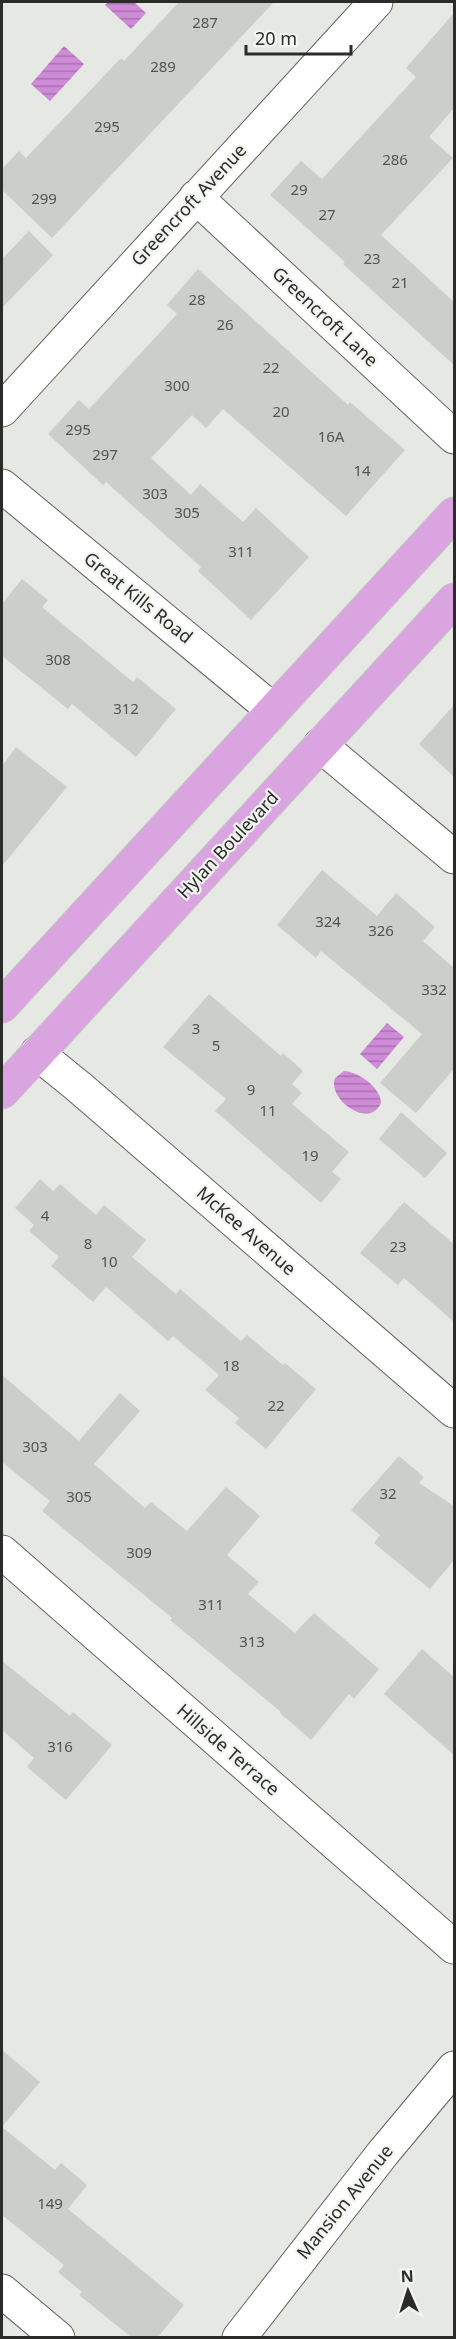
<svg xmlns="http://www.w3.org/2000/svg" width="456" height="2339" font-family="'Noto Sans',sans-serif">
  <defs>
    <pattern id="water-rules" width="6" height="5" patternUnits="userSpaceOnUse" patternTransform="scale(1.5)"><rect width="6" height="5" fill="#ce8bd6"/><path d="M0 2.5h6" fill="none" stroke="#a772ae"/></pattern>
  </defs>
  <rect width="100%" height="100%" fill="#e6e8e3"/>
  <g fill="url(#water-rules)">
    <path d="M 108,2 L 134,2 L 146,13 L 131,29 L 105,5 Z"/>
    <path d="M 64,46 L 84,64 L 50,101 L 31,84 Z"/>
    <path d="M 387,1023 L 404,1037 L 377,1069 L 360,1054 Z"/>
    <path d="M 344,1071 C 359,1072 381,1088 381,1103 C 369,1130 327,1099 335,1078 Z"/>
  </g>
  <g fill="#cccec9">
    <path d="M 179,2 L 274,2 L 52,238 L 2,190 L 2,169 L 19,151 L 26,158 L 121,58 L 124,61 Z"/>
    <path d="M 454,13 L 454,108 L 429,137 L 453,158 L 381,235 L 454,302 L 454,365 L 343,264 L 345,262 L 270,195 L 301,161 L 322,179 L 416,77 L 406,68 Z"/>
    <path d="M 29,231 L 53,255 L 2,308 L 2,259 Z"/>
    <path d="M 198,269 L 348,405 L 350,402 L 405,450 L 346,516 L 223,409 L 206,428 L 192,415 L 151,458 L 191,495 L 200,484 L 243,522 L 256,508 L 309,557 L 251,620 L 198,571 L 201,567 L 106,482 L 103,485 L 48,434 L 79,400 L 89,409 L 177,314 L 167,305 Z"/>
    <path d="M 22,579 L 48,600 L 42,607 L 133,682 L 137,677 L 176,709 L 136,757 L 72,704 L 68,709 L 2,656 L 2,604 Z"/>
    <path d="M 454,705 L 454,777 L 419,744 Z"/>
    <path d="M 16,747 L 67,787 L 2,866 L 2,766 Z"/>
    <path d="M 322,870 L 377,916 L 396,893 L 435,927 L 423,941 L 454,968 L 454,1069 L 416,1113 L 380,1083 L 422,1034 L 321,951 L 316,958 L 277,925 Z"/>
    <path d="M 209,994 L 281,1056 L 283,1053 L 303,1071 L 292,1084 L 302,1093 L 292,1104 L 349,1152 L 332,1172 L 341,1179 L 321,1203 L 215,1111 L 226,1099 L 163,1047 Z"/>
    <path d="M 401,1112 L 447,1153 L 425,1178 L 379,1139 Z"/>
    <path d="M 40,1179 L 53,1191 L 60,1184 L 96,1215 L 104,1205 L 146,1240 L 132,1257 L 176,1294 L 180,1289 L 241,1341 L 247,1335 L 283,1365 L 285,1363 L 316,1389 L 266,1449 L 235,1423 L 239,1418 L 205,1390 L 219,1375 L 173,1336 L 168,1341 L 106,1287 L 93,1302 L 51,1266 L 59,1257 L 29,1231 L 34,1225 L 15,1208 Z"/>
    <path d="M 404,1202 L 454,1244 L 454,1322 L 404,1278 L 398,1285 L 360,1253 Z"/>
    <path d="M 2,1375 L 79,1441 L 120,1393 L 140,1411 L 94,1464 L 145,1508 L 151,1502 L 187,1531 L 226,1487 L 260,1516 L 227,1555 L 259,1582 L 248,1594 L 295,1633 L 314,1613 L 379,1669 L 354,1699 L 349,1694 L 311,1740 L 280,1713 L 281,1712 L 170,1620 L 172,1618 L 42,1511 L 50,1501 L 2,1462 Z"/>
    <path d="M 399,1456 L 424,1477 L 419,1483 L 454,1506 L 454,1560 L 430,1589 L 374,1543 L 380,1535 L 351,1510 Z"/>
    <path d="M 422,1649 L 454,1677 L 454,1755 L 384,1694 Z"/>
    <path d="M 2,1661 L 70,1716 L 73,1712 L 112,1745 L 66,1800 L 27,1767 L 34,1758 L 2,1730 Z"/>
    <path d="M 2,2050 L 40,2082 L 2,2127 L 55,2170 L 61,2163 L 87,2185 L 68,2209 L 184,2305 L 158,2337 L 131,2337 L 79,2295 L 82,2292 L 58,2272 L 64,2265 L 2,2215 Z"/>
  </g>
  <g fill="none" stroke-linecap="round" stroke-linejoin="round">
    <g stroke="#60625e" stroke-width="35">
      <g id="minor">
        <path d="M 196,197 L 454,437"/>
        <path d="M 2,410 L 376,2"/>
        <path d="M 2,486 L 273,710"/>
        <path d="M 320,745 L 454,857"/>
        <path d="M 37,1053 L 79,1087 L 454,1411"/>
        <path d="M 2,1552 L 454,1947"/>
        <path d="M 2,2291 L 58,2338"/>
        <path d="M 239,2338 L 383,2153 L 454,2068"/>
      </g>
    </g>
    <g stroke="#c4c4c3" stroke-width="35">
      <g id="primary">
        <path d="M 2,1006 L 454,514"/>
        <path d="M 2,1092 L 454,600"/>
      </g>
    </g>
    <use href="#minor" stroke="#fff" stroke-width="33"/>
    <use href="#primary" stroke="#daa4e0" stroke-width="33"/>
  </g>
  <g text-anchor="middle" stroke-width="4.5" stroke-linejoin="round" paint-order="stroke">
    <g font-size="15" fill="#535452">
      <text x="205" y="28">287</text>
      <text x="163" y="72">289</text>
      <text x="107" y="132">295</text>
      <text x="395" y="165">286</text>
      <text x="299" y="195">29</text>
      <text x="44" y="204">299</text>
      <text x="327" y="220">27</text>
      <text x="372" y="264">23</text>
      <text x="400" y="288">21</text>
      <text x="197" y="305">28</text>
      <text x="225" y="330">26</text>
      <text x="271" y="373">22</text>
      <text x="177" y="391">300</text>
      <text x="281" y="417">20</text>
      <text x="78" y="435">295</text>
      <text x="331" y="442">16A</text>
      <text x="105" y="460">297</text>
      <text x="362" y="476">14</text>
      <text x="155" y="499">303</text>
      <text x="187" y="518">305</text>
      <text x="241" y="557">311</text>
      <text x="58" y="665">308</text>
      <text x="126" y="714">312</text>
      <text x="328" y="927">324</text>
      <text x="381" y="936">326</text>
      <text x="434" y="995">332</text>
      <text x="196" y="1034">3</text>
      <text x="216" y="1051">5</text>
      <text x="251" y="1095">9</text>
      <text x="268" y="1116">11</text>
      <text x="310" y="1161">19</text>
      <text x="45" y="1221">4</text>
      <text x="88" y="1249">8</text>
      <text x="398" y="1252">23</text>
      <text x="109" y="1267">10</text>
      <text x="231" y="1371">18</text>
      <text x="276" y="1411">22</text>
      <text x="35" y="1452">303</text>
      <text x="388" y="1499">32</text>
      <text x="79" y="1502">305</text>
      <text x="139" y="1558">309</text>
      <text x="211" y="1610">311</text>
      <text x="252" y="1647">313</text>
      <text x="60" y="1752">316</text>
      <text x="50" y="2209">149</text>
    </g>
    <g font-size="18" fill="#2b2c2a" stroke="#f3f5f0">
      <text transform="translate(189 205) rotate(-47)" y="6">Greencroft Avenue</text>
      <text transform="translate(325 317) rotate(43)" y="6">Greencroft Lane</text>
      <text transform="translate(138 598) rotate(39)" y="6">Great Kills Road</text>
      <text transform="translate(228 845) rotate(-47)" y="6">Hylan Boulevard</text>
      <text transform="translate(246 1231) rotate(41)" y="6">McKee Avenue</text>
      <text transform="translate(228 1750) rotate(41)" y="6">Hillside Terrace</text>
      <text transform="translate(345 2202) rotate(-51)" y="6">Mansion Avenue</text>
    </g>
  </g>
  <rect width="456" height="2339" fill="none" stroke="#2b2c2a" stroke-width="6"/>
  <g transform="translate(408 2291) rotate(357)" stroke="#f3f5f0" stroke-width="4.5" paint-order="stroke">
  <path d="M0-4.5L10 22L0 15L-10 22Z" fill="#2b2c2a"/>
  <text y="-9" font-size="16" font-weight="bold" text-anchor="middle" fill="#2b2c2a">N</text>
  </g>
  <path d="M246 45v9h105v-9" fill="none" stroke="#2b2c2a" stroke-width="3"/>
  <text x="255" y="45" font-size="18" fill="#2b2c2a" stroke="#f3f5f0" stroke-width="4.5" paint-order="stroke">20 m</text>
</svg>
